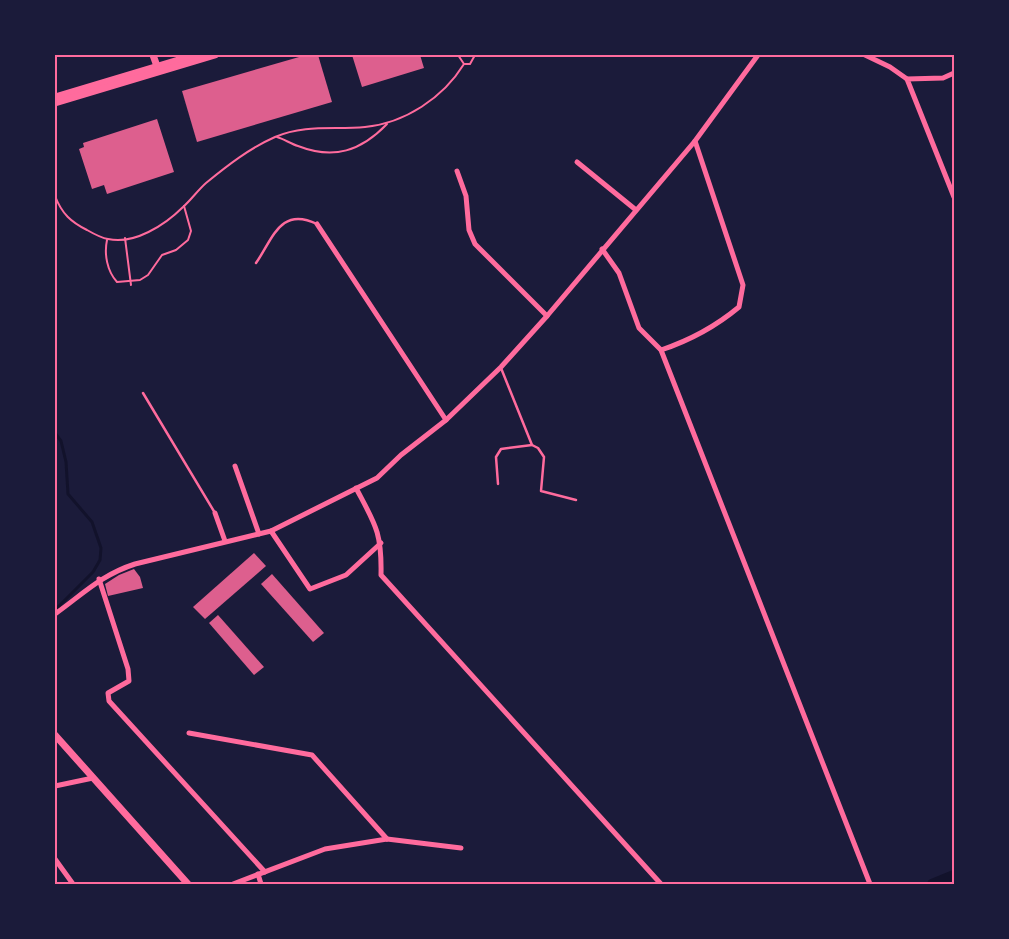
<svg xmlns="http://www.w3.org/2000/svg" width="1009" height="939" font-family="'Roboto Serif',serif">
  <rect width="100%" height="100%" fill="#1b1b3a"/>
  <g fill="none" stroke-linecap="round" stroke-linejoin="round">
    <path stroke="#12122b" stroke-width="3" d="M 55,433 L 61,441 L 66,462 L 68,494 L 92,522 L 101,548 L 100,560 L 93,572 L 55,610"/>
    <path stroke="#12122b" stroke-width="10" d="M 932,884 L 954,875"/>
  </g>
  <g fill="#dd5f8e">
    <path d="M 306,55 L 318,55 L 332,102 L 197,142 L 182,91 Z"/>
    <path d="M 352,55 L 420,55 L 424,68 L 362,87 Z"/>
    <path d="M 157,119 L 174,172 L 107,194 L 104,185 L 92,189 L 79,149 L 84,147 L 83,143 Z"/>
    <path d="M 254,553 L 266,566 L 205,619 L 193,607 Z"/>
    <path d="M 134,569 L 140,577 L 143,588 L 108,596 L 105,584 L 119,575 Z"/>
    <path d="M 272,574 L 324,633 L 313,642 L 261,584 Z"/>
    <path d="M 218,615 L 264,667 L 254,675 L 209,623 Z"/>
  </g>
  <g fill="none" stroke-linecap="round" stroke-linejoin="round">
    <g stroke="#ff6b9d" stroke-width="2">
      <path d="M 464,64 L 470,64 L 475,55"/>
      <path d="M 277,137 C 284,139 291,144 298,146 C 334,160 361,151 387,124"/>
      <path d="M 55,196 C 62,214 71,222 87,230 C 94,234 101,238 108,239 C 134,245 165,225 183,207 C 191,200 198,190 206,183 C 228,165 250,148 275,137 C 305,124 335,130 365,127 C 405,123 443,98 464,64 L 458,55"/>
      <path d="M 125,238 L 131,285"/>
      <path d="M 107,240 C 104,254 107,271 117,282 L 140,280 L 148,275 L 162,255 L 176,250 L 188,240 L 191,231 L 184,206"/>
    </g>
    <g stroke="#ff6b9d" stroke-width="2.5">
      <path d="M 256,263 C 273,239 280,206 317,224"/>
      <path d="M 501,368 L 532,445 L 538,448 L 544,457 L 541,491 L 576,500"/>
      <path d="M 143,393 L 215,513"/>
      <path d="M 498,484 L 496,457 L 501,449 L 532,445"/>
    </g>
    <g stroke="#ff6b9d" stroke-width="5">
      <path d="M 865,55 L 890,67 L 907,79"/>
      <path d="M 954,73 L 943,78 L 907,79 L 954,197"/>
      <path d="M 577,162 L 636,210"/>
      <path d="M 457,171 L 466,196 L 469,230 L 475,244 L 547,316"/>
      <path d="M 317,224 L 446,420"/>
      <path d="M 602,249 L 619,273 L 639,328 L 661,350 L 870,884"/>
      <path d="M 661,350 C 691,340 715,327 739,307 L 743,285 L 695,141"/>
      <path d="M 235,466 L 259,534"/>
      <path d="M 356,488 C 375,524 382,532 381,575 L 661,884"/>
      <path d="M 215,513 L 225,541"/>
      <path d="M 271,531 L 310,589 L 346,575 L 381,543"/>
      <path d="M 99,579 L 128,669 L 129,681 L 108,693 L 109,701 L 265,872"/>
      <path d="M 55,614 C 83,594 101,575 135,564 L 271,531 L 377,478 L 401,455 L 446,420 L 501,367 L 547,316 L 695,141 L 758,55"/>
      <path d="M 189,733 L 312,755 L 387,839"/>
      <path d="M 55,786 L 93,778"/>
      <path d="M 55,859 L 73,884"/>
      <path d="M 258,874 L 261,884"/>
      <path d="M 233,884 L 325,849 L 387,839 L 461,848"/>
    </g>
    <g stroke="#ff6b9d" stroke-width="7">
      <path d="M 153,55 L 158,69"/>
      <path d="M 55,97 L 195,55"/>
      <path d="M 55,103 L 215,55"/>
      <path d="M 55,735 L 188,884"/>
    </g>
  </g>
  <rect width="1009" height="939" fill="none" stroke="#1b1b3a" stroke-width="112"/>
  <rect x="56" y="56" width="897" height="827" fill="none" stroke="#ff6b9d" stroke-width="2"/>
</svg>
